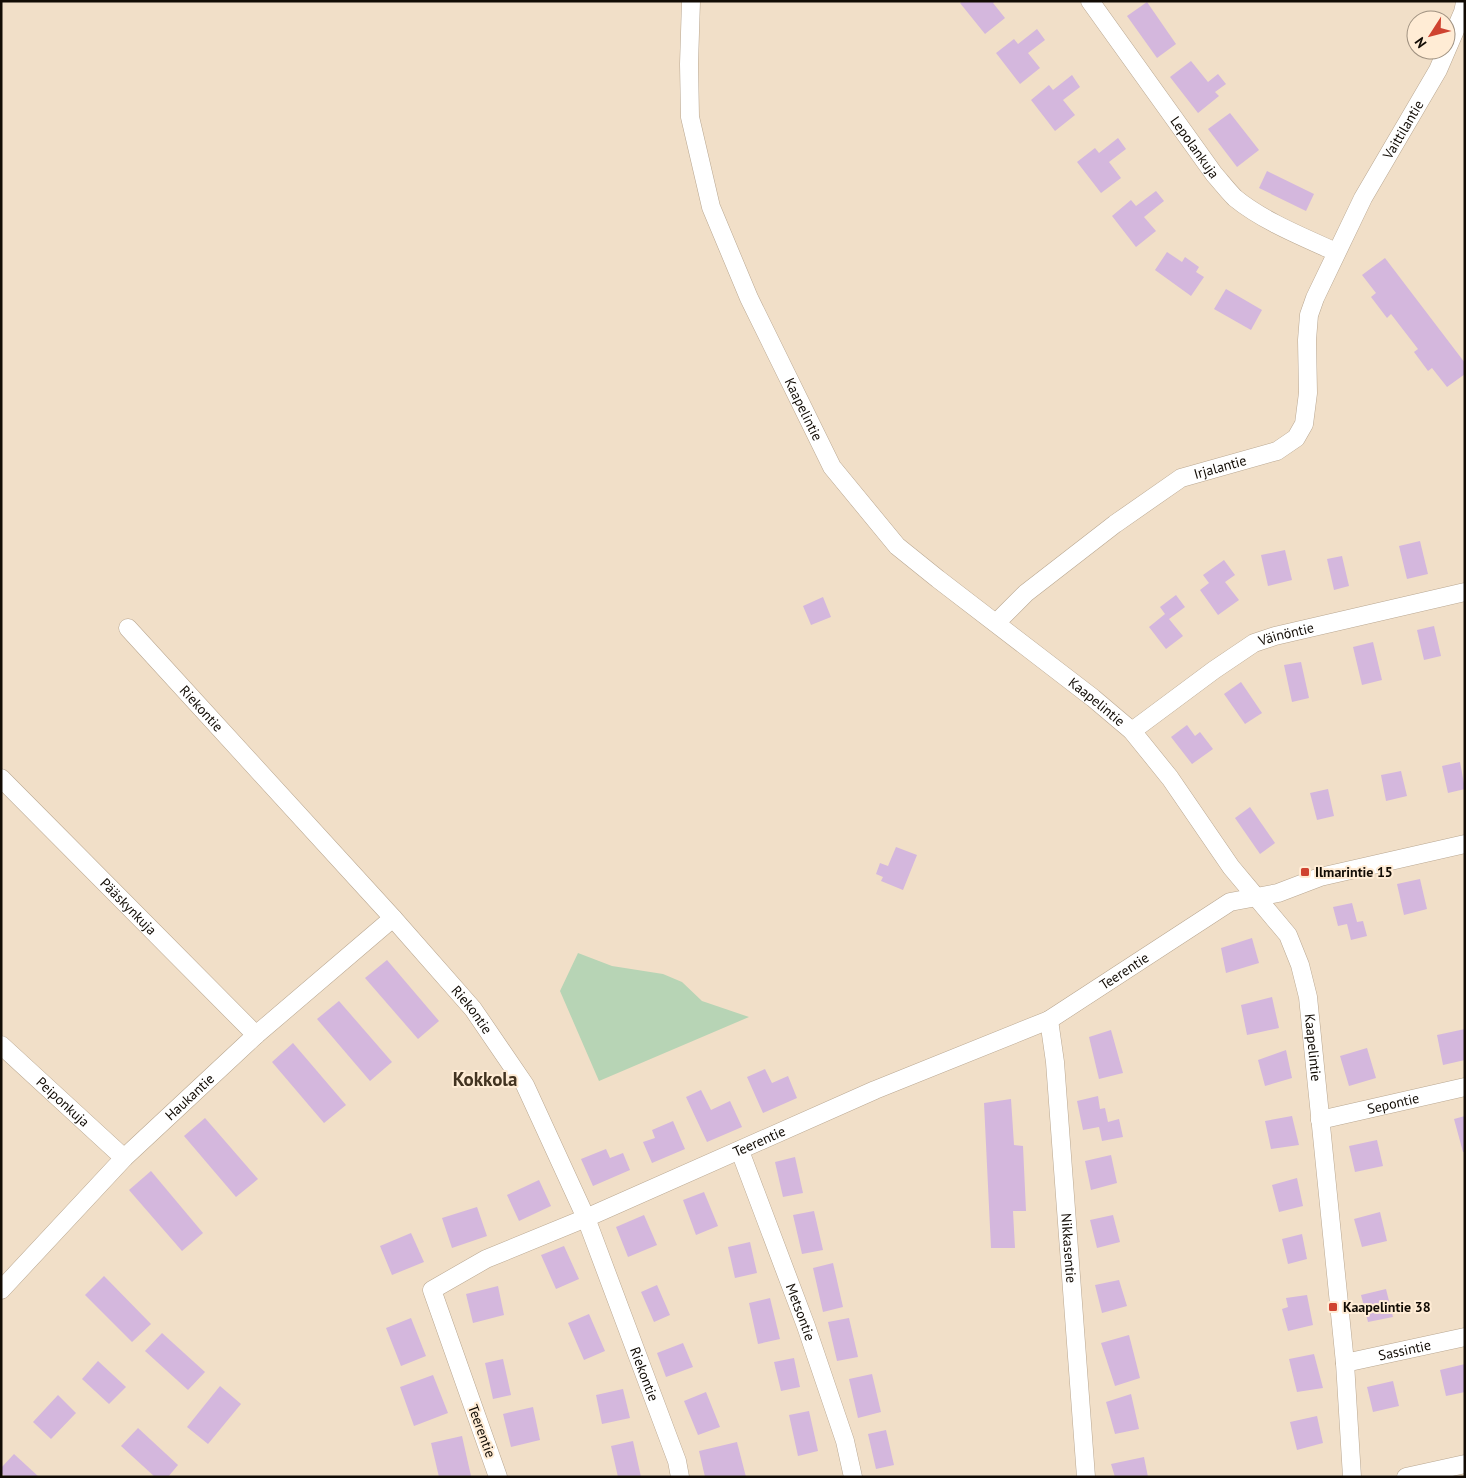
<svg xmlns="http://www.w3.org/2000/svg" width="1466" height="1478" font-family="'PT Sans',sans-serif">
  <rect width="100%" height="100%" fill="#f1dfc8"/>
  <path fill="#b7d4b5" d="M 578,953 L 612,966 L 663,974 L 682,982 L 702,1001 L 749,1017 L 599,1081 L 560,991 Z"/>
  <g fill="#d4b7dd">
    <path d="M 963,1 L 996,1 L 993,3 L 1005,18 L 985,34 L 960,3 Z"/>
    <path d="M 1147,2 L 1176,44 L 1157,58 L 1127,16 Z"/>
    <path d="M 1037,29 L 1045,40 L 1028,53 L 1040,68 L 1020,84 L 996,53 L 1014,39 L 1018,44 Z"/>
    <path d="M 1191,61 L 1208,82 L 1218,74 L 1226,84 L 1215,92 L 1219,96 L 1198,113 L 1170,77 Z"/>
    <path d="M 1072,75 L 1080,87 L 1063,100 L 1075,115 L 1055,131 L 1031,100 L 1049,85 L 1053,90 Z"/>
    <path d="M 1230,113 L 1259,150 L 1237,167 L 1208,129 Z"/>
    <path d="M 1118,138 L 1126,149 L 1109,162 L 1121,178 L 1101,193 L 1077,162 L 1095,148 L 1099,153 Z"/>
    <path d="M 1267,171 L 1314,194 L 1306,211 L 1259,188 Z"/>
    <path d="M 1156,191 L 1164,201 L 1144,217 L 1156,231 L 1136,247 L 1112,216 L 1131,200 L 1136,206 Z"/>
    <path d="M 1167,252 L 1182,262 L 1185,257 L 1199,267 L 1196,272 L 1204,277 L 1191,296 L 1155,270 Z"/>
    <path d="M 1385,258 L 1465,363 L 1465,374 L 1447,387 L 1432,368 L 1428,371 L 1414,352 L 1418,349 L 1391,314 L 1387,318 L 1371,297 L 1376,293 L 1362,275 Z"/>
    <path d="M 1226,289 L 1262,310 L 1251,330 L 1214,309 Z"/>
    <path d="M 1420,541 L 1428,574 L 1407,579 L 1399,546 Z"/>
    <path d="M 1285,550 L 1292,580 L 1268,586 L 1261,555 Z"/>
    <path d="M 1342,556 L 1349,586 L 1334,590 L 1327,559 Z"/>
    <path d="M 1224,560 L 1235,575 L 1225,582 L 1239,600 L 1218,615 L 1200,590 L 1209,583 L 1203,575 Z"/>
    <path d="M 1176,595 L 1185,607 L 1169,619 L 1183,636 L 1166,649 L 1149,627 L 1165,614 L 1160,607 Z"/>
    <path d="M 823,597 L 831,617 L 811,625 L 803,606 Z"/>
    <path d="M 1434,626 L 1441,656 L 1424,660 L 1417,630 Z"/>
    <path d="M 1373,642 L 1382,680 L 1362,685 L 1353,647 Z"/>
    <path d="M 1301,662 L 1309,698 L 1292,702 L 1284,665 Z"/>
    <path d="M 1241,682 L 1262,713 L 1245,724 L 1224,694 Z"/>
    <path d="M 1187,725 L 1195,736 L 1200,732 L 1213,749 L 1192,764 L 1171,737 Z"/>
    <path d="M 1460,762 L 1465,789 L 1448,793 L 1442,766 Z"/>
    <path d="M 1401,771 L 1407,796 L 1386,801 L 1381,775 Z"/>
    <path d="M 1328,789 L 1334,816 L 1317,820 L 1310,793 Z"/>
    <path d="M 1250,807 L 1275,843 L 1260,854 L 1235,818 Z"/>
    <path d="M 896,847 L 917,855 L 903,890 L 881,881 L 883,877 L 876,874 L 880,863 L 888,866 Z"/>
    <path d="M 1420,879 L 1427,909 L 1404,915 L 1397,884 Z"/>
    <path d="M 1352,903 L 1357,922 L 1363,921 L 1367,936 L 1351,940 L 1347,924 L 1338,926 L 1333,907 Z"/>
    <path d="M 1252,938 L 1259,963 L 1226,973 L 1221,948 Z"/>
    <path d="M 387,960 L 439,1021 L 418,1039 L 365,978 Z"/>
    <path d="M 1272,997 L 1279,1028 L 1247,1035 L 1241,1005 Z"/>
    <path d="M 339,1001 L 392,1062 L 370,1081 L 317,1019 Z"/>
    <path d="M 1465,1029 L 1465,1060 L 1443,1065 L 1437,1035 Z"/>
    <path d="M 1111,1030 L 1123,1073 L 1099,1079 L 1089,1037 Z"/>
    <path d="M 293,1043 L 346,1105 L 324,1123 L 272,1062 Z"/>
    <path d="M 1367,1048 L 1376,1078 L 1349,1086 L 1340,1056 Z"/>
    <path d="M 1286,1050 L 1292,1078 L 1265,1086 L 1258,1060 Z"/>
    <path d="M 765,1069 L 772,1083 L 788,1076 L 797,1098 L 763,1113 L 747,1077 Z"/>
    <path d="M 701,1090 L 711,1110 L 730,1101 L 742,1127 L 707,1142 L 686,1097 Z"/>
    <path d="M 1098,1096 L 1100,1109 L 1105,1108 L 1108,1122 L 1119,1119 L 1123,1137 L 1102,1141 L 1099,1127 L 1083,1130 L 1077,1101 Z"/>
    <path d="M 1011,1099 L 1014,1145 L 1023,1146 L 1026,1211 L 1013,1211 L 1015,1248 L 991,1248 L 984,1103 Z"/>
    <path d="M 1292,1116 L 1299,1145 L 1271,1149 L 1265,1121 Z"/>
    <path d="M 1465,1116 L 1465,1152 L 1463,1152 L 1454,1119 Z"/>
    <path d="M 205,1118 L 258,1179 L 236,1197 L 184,1136 Z"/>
    <path d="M 673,1121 L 685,1149 L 652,1163 L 643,1142 L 655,1138 L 652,1130 Z"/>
    <path d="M 1377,1140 L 1383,1166 L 1355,1172 L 1349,1146 Z"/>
    <path d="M 606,1149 L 610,1158 L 623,1153 L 630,1170 L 593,1186 L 581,1159 Z"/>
    <path d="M 1111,1155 L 1117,1183 L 1091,1190 L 1085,1161 Z"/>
    <path d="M 795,1157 L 803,1193 L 783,1197 L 775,1162 Z"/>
    <path d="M 151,1171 L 203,1233 L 182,1251 L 129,1190 Z"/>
    <path d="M 1297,1178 L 1303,1206 L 1279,1212 L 1272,1185 Z"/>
    <path d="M 539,1180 L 551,1206 L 519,1221 L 507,1195 Z"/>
    <path d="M 704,1192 L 718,1226 L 696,1235 L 683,1200 Z"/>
    <path d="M 477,1207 L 487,1236 L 452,1248 L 442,1218 Z"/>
    <path d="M 814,1211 L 823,1250 L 802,1254 L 793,1215 Z"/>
    <path d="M 1380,1212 L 1387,1241 L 1362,1247 L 1354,1219 Z"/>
    <path d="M 644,1215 L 657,1245 L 628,1257 L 616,1227 Z"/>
    <path d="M 1113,1215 L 1120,1242 L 1097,1248 L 1090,1220 Z"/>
    <path d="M 411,1233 L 424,1262 L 392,1275 L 380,1246 Z"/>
    <path d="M 1302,1234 L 1307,1259 L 1288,1264 L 1282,1239 Z"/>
    <path d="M 750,1242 L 757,1273 L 735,1278 L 728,1247 Z"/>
    <path d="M 564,1246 L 579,1279 L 556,1289 L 541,1255 Z"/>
    <path d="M 833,1263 L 843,1307 L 823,1312 L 813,1268 Z"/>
    <path d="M 104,1276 L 151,1324 L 132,1342 L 85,1295 Z"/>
    <path d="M 1119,1280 L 1127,1306 L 1102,1313 L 1095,1285 Z"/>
    <path d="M 657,1285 L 670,1315 L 654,1322 L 641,1292 Z"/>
    <path d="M 498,1286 L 504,1315 L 473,1323 L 466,1294 Z"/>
    <path d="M 1386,1289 L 1393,1317 L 1368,1322 L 1361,1295 Z"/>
    <path d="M 1307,1295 L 1313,1325 L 1288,1331 L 1282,1309 L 1288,1307 L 1286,1298 Z"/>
    <path d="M 770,1298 L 780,1339 L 758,1344 L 749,1303 Z"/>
    <path d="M 589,1314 L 605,1351 L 584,1360 L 568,1323 Z"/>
    <path d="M 411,1318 L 426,1356 L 401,1366 L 386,1328 Z"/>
    <path d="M 849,1318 L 858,1357 L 837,1361 L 828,1322 Z"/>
    <path d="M 162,1333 L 205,1372 L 188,1390 L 145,1351 Z"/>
    <path d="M 1129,1335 L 1140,1378 L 1115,1386 L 1101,1343 Z"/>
    <path d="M 683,1343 L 693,1367 L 666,1377 L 657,1353 Z"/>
    <path d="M 1314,1354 L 1323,1388 L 1297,1392 L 1289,1359 Z"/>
    <path d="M 794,1358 L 800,1387 L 781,1391 L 774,1362 Z"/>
    <path d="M 503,1359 L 511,1395 L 493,1399 L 485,1363 Z"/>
    <path d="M 98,1361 L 126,1387 L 109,1404 L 82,1379 Z"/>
    <path d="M 1465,1364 L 1465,1392 L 1446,1396 L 1440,1370 Z"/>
    <path d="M 872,1374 L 881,1412 L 858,1418 L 849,1379 Z"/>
    <path d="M 433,1375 L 448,1413 L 414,1426 L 400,1387 Z"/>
    <path d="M 1393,1381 L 1399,1406 L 1373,1412 L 1367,1387 Z"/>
    <path d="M 220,1386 L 241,1404 L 208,1444 L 187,1427 Z"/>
    <path d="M 623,1389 L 630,1418 L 602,1424 L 596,1395 Z"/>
    <path d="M 706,1392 L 720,1427 L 698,1435 L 684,1401 Z"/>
    <path d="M 1131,1394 L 1139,1429 L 1115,1434 L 1106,1402 Z"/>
    <path d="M 58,1395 L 76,1413 L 51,1439 L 33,1422 Z"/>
    <path d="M 533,1407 L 540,1440 L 511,1447 L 503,1414 Z"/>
    <path d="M 809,1411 L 818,1451 L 798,1456 L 789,1415 Z"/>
    <path d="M 1317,1416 L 1323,1443 L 1297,1450 L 1290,1422 Z"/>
    <path d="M 138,1428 L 178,1465 L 168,1477 L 155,1477 L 121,1446 Z"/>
    <path d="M 886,1430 L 894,1465 L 876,1469 L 868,1434 Z"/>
    <path d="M 462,1436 L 471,1476 L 439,1477 L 431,1443 Z"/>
    <path d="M 633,1441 L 641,1477 L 618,1477 L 611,1446 Z"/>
    <path d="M 737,1442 L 746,1477 L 705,1477 L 699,1451 Z"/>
    <path d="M 14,1454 L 39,1477 L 6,1477 L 1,1473 L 1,1468 Z"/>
    <path d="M 1144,1457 L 1148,1477 L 1115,1477 L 1111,1464 Z"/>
  </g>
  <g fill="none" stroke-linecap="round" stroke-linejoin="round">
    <g stroke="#b9a791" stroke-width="19">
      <g id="minor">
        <path id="s1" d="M 691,1 L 689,64 L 690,117 L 711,207 L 749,298 L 832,467 L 897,546 L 938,579 L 1093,698 L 1132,731 L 1170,778 L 1231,867 L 1288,935 L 1300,965 L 1308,997 L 1345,1363 L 1352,1477"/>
        <path id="s2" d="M 1090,1 L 1214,174 C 1221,182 1228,191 1235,198 C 1263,221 1303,237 1336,252"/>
        <path id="s3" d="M 996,623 L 1026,593 L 1115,524 L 1181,478 L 1277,451 L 1296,438 L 1304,424 L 1308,393 L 1307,340 L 1309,315 L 1315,298 L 1363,198 L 1438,70 L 1463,12 L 1465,3"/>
        <path id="s4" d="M 128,628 L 393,918 L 473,1009 L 525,1085 L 586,1218 L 677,1461 L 680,1477"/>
        <path id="s5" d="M 1132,731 L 1214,670 L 1254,643 L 1275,636 L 1465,592"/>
        <path id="s6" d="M 1,778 L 256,1035"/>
        <path id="s7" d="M 1049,1020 L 1055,1062 L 1086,1477"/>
        <path id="s8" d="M 1,1045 L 124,1158"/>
        <path id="s9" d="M 1320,1120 L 1465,1087"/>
        <path id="s10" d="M 740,1151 L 806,1326 L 845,1441 L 853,1477"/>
        <path id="s11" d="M 1,1290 L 124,1158 L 256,1035 L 393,918"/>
        <path id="s12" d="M 1345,1363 L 1465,1337"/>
        <path id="s13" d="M 498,1477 L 432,1290 L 486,1259 L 586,1218 L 875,1090 L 1049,1020 L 1230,902 L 1278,893 L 1320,877 L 1465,844"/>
        <path d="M 1406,1477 L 1465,1464"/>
      </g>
    </g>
    <use href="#minor" stroke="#fff" stroke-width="18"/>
  </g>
  <g fill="#cf4330" stroke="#ffecd5" stroke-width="2">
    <rect x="1300" y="867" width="10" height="10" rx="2.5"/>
    <rect x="1328" y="1302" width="10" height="10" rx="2.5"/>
  </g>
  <g text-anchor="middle" stroke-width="4" stroke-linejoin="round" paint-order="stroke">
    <g font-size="14" fill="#110b04" stroke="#ffecd5">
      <text dy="5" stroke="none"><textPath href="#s3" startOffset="692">Vaittilantie</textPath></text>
      <text dy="5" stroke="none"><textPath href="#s2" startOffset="180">Lepolankuja</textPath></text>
      <text dy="5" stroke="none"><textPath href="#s1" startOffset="431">Kaapelintie</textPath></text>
      <text dy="5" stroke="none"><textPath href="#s3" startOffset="276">Irjalantie</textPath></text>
      <text dy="5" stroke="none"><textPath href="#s5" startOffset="184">Väinöntie</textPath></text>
      <text dy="5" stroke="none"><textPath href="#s1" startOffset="851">Kaapelintie</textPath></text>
      <text dy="5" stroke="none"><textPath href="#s4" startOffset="109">Riekontie</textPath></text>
      <text dy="5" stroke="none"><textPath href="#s6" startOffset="181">Pääskynkuja</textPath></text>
      <text dy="5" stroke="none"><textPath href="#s13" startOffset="962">Teerentie</textPath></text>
      <text dy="5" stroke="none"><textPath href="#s4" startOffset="514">Riekontie</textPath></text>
      <text dy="5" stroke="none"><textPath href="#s1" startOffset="1270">Kaapelintie</textPath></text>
      <text dy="5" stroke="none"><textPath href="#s11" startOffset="270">Haukantie</textPath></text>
      <text dy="5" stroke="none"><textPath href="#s8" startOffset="84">Peiponkuja</textPath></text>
      <text dy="5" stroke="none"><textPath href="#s9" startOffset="75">Sepontie</textPath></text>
      <text dy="5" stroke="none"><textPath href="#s13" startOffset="558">Teerentie</textPath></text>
      <text dy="5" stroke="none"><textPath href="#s7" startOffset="229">Nikkasentie</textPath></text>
      <text dy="5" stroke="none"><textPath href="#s10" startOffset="172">Metsontie</textPath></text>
      <text dy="5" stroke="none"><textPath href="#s12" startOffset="61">Sassintie</textPath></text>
      <text dy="5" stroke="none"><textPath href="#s4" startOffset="919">Riekontie</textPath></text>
      <text transform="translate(482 1431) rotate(70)" y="5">Teerentie</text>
    </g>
    <g font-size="14" font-weight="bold" fill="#110b04" stroke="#ffecd5" text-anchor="start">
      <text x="1315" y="877">Ilmarintie 15</text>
      <text x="1343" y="1312">Kaapelintie 38</text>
    </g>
    <g font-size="19" font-weight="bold" fill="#423320" stroke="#ffecd5">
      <text x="485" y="1086">Kokkola</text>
    </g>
  </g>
  <rect width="1466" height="1478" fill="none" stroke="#110b04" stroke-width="5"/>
  <g transform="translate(1431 35) rotate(234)"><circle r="24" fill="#ffecd5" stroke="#a09281"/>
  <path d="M0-4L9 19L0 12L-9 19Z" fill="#cf4330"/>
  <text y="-8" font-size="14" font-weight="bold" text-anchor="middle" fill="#110b04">N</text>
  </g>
</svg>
